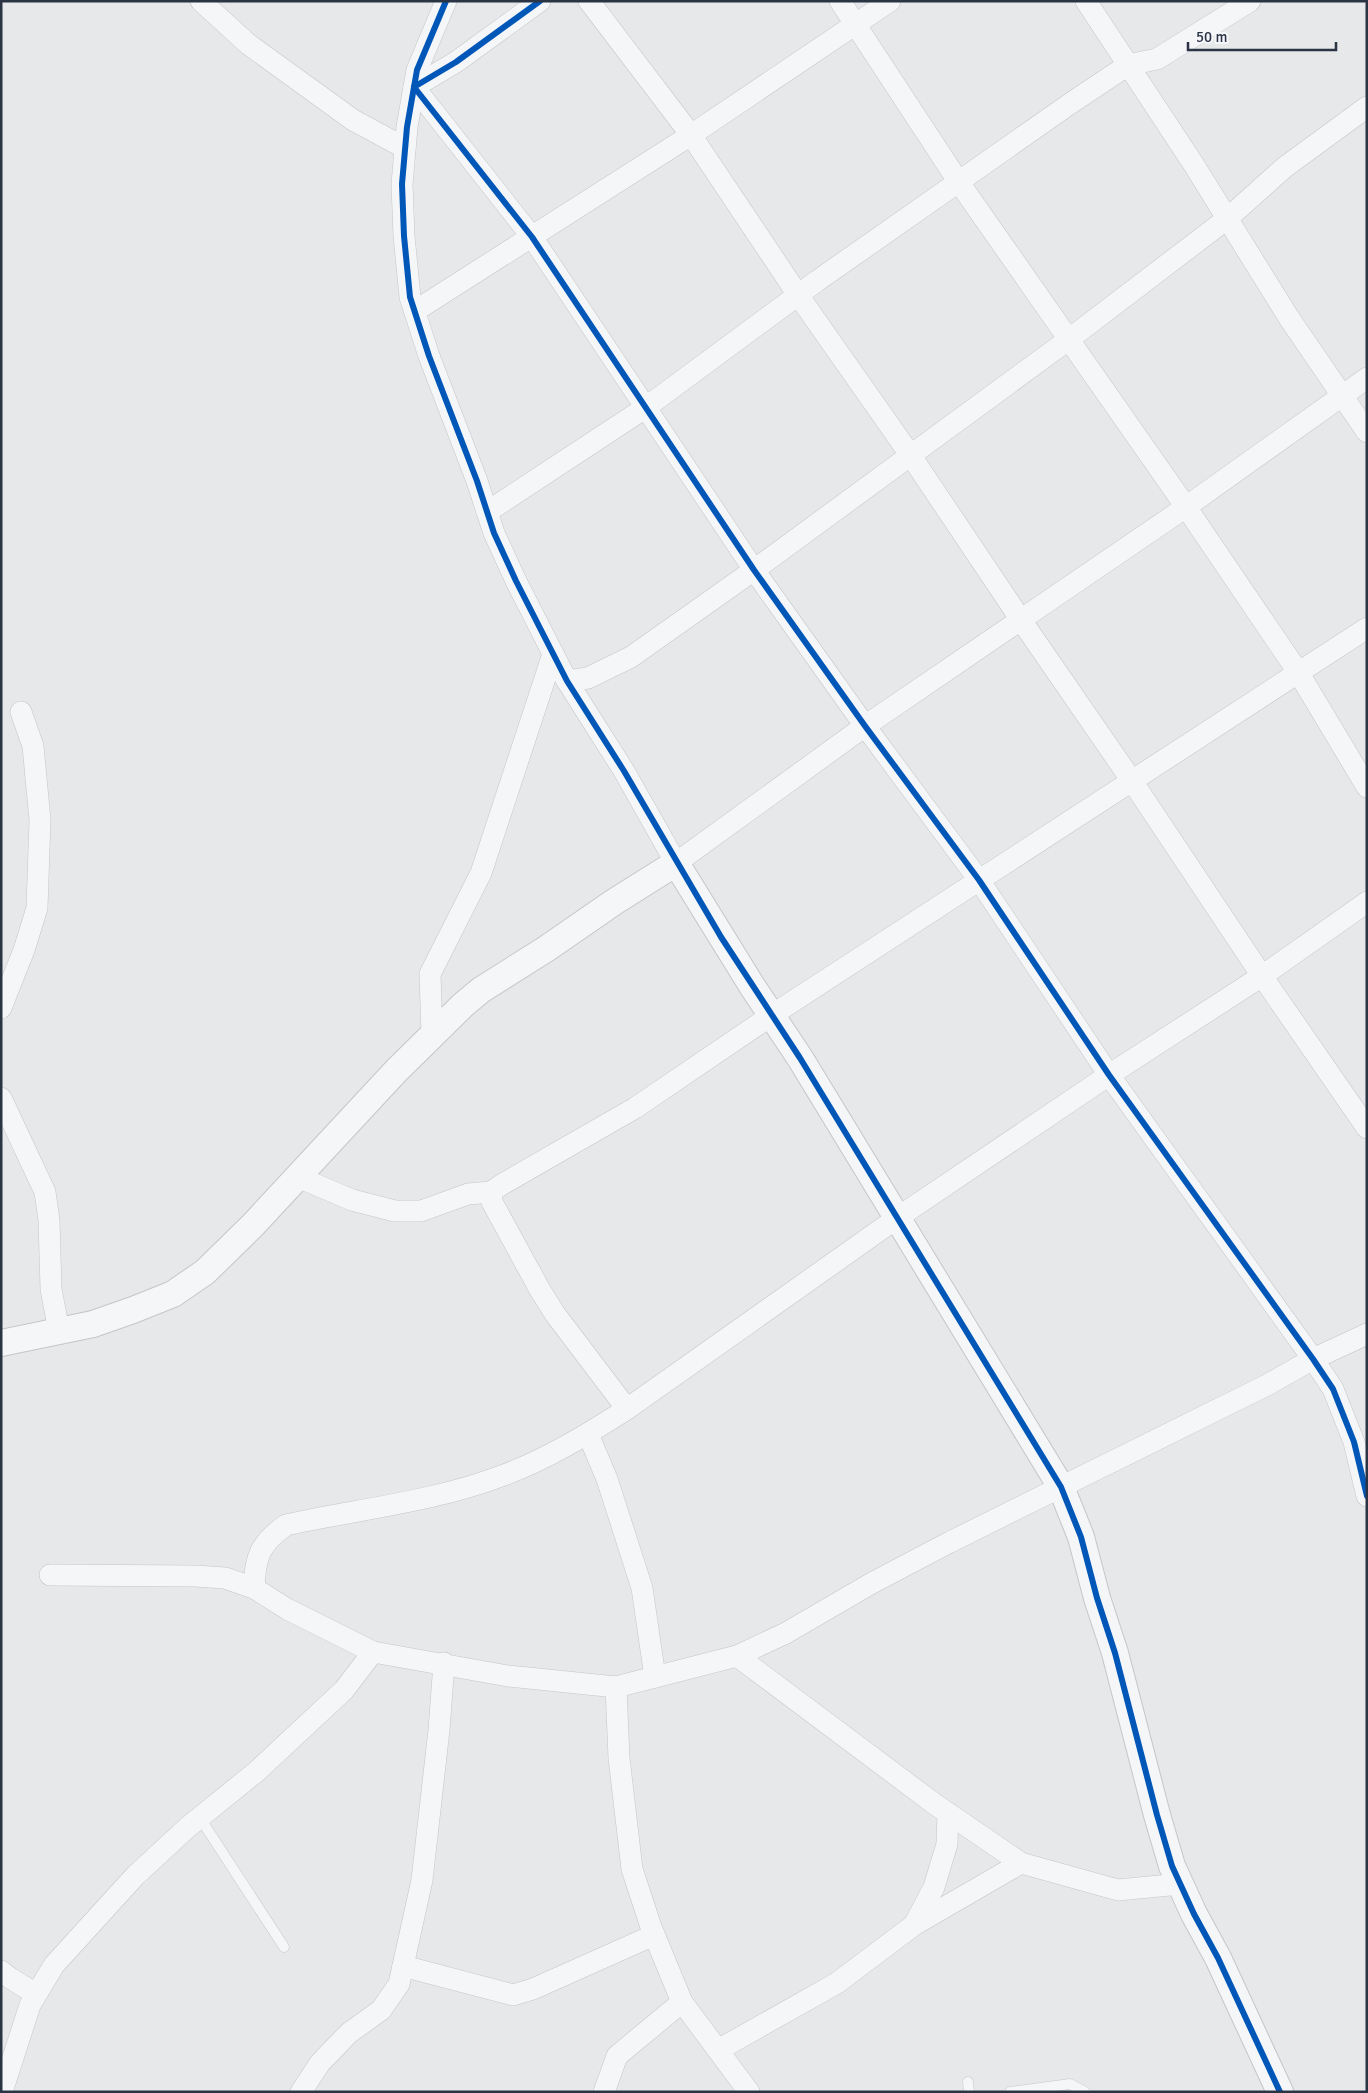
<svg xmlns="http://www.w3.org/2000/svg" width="1368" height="2093" font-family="Signika,sans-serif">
  <rect width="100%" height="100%" fill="#e6e8ea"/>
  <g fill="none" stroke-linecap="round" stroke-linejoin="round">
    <g stroke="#c4c6c8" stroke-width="11">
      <g id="service">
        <path d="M 200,1818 L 284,1947"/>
        <path d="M 968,2082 L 969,2092"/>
        <path d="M 1010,2092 L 1070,2084 L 1085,2092"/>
      </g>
    </g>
    <g stroke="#c4c6c8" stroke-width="22">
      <g id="minor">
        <path d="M 201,1 L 248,44 L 353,120 L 405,148"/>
        <path d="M 446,1 L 417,70 L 407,127 L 402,184 L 404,236 L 410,297 L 429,356 L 477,481 L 494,533 L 516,581 L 567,681 L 624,771 L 676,863 L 865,726 L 1186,507 L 1367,378"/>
        <path d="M 540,1 L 456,62 L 414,87 L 532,237 L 754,570 L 865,726 L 979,880 L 1109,1075 L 1313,1359 L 1333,1389 L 1354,1442 L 1367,1496"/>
        <path d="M 589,1 L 691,135 L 798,295 L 911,456 L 1021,620 L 1132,781 L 1262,976 L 1367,1128"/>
        <path d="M 840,1 L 958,181 L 1186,507 L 1298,672 L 1367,787"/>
        <path d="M 1086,1 L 1194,165 L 1289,318 L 1367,432"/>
        <path d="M 415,311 L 691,135 L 890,1"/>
        <path d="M 487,512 L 645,408 L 817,281 L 1071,103 L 1128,65 L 1157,59 L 1250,1"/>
        <path d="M 567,681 L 588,678 L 631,657 L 754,570 L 1068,340 L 1228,218 L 1285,167 L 1367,107"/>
        <path d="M 1,1008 L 24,950 L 37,908 L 40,820 L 33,746 L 21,712"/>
        <path d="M 432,1035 L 430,974 L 481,873 L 553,654"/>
        <path d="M 1,1098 L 45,1192 L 49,1220 L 51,1289 L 59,1331"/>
        <path d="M 298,1177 L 352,1200 L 395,1211 L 421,1211 L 468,1194 L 491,1192"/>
        <path d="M 627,1409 L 555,1314 L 540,1290 L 492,1202 L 491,1192 L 501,1185 L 635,1108 L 772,1015 L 1367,628"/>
        <path d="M 588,1434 L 607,1479 L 642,1588 L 655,1677"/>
        <path d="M 50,1575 L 195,1576 L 225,1578 L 254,1588 L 287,1609 L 373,1652 L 508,1676 L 616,1687 L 737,1656 L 786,1633 L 872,1583 L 950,1542 L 1267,1385 L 1313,1359 L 1367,1334"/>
        <path d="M 254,1588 C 255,1557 260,1543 286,1525 C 358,1509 434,1502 504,1475 C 547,1459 588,1434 627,1409 L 897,1218 L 1109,1075 L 1262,976 L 1367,902"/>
        <path d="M 737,1656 L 936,1805 L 1021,1863 L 1118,1890 L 1180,1884"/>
        <path d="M 616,1687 L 619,1758 L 632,1869 L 651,1927 L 682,2002 L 749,2092"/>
        <path d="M 914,1925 L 934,1887 L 947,1844 L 948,1813"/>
        <path d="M 403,1966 L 513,1995 L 533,1989 L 654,1935"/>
        <path d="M 1,1971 L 10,1978 L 36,1994"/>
        <path d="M 718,2050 L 837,1983 L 914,1925 L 1021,1863"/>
        <path d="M 2,2092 L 30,2005 L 54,1965 L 135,1876 L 188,1827 L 256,1772 L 344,1690 L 373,1652"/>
        <path d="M 301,2092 L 320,2063 L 349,2033 L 381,2010 L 399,1984 L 422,1880 L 439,1730 L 444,1663"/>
        <path d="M 604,2092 L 617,2056 L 682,2002"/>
      </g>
    </g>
    <g stroke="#c4c6c8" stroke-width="28">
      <path id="tertiary" d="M 1,1343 L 93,1324 L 133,1310 L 173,1294 L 205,1272 L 253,1225 L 396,1071 L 463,1005 L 481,990 L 546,949 L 614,902 L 676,863 L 752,986 L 800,1058 L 1061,1487 L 1081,1537 L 1097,1598 L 1115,1653 L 1157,1815 L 1172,1866 L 1194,1914 L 1218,1958 L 1280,2092"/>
    </g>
    <use href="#service" stroke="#f5f6f7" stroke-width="10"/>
    <use href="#minor" stroke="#f5f6f7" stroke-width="21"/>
    <use href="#tertiary" stroke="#f5f6f7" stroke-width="26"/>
    <g stroke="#f4f6f9" stroke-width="9">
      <g id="cycleway">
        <path d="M 446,1 L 417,70 L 407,127 L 402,184 L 404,236 L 410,297 L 429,356 L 477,481 L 494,533 L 516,581 L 567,681 L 624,771 L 721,937 L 800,1058 L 1061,1487 L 1081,1537 L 1097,1598 L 1115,1653 L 1157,1815 L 1172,1866 L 1194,1914 L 1218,1958 L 1280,2092"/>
        <path d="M 540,1 L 456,62 L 414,87 L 532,237 L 754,570 L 865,726 L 979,880 L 1109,1075 L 1313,1359 L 1333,1389 L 1354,1442 L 1367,1496"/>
      </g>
    </g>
    <use href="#cycleway" stroke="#0057b8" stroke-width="6"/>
  </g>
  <rect width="1368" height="2093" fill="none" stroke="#2b3445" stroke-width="5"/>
  <path d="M1188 42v8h148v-8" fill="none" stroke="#2b3445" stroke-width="2.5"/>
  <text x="1196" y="42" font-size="15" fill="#2b3445" stroke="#f4f6f9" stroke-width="4" paint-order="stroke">50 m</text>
</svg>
